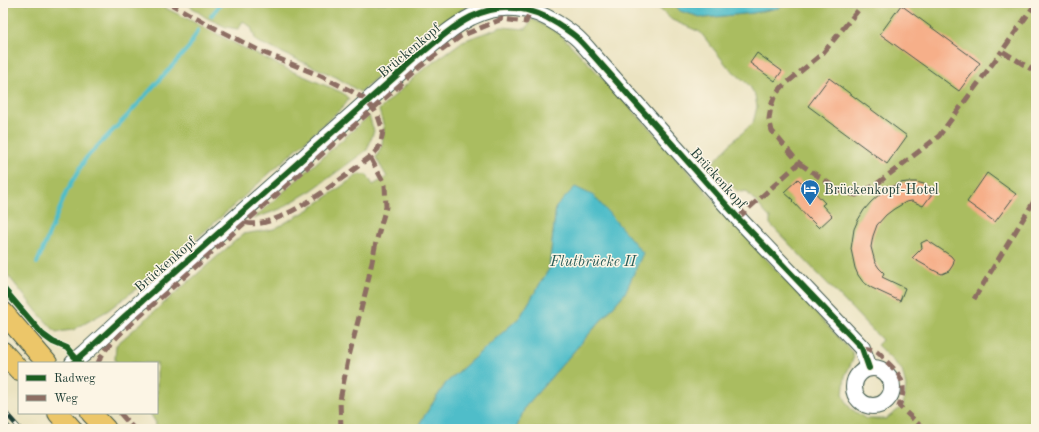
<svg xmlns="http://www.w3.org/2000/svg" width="1039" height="432" font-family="'Old Standard TT',serif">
  <rect width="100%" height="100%" fill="#fcf5e5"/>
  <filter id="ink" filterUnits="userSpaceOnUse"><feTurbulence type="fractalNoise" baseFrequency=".025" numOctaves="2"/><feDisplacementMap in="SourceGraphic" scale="8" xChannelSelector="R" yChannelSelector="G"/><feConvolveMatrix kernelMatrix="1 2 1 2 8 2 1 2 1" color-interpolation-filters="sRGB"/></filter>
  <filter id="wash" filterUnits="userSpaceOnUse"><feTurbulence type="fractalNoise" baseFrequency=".012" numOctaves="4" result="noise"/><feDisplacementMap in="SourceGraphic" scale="16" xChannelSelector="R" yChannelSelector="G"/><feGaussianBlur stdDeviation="0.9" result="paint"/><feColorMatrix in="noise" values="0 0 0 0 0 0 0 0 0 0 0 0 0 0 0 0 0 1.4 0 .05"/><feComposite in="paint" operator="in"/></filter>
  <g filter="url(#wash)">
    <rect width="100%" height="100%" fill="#ebe3c1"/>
    <g fill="#aabd60" stroke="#647d4a">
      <path d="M 3,3 L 155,3 L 188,19 L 236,44 L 287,69 L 343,93 L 349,99 L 344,106 L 240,200 L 161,270 L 107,311 L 73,330 L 56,332 L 39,314 L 3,269 Z"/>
      <path d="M 186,3 L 480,3 L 465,8 L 410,48 L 360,92 L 336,77 L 256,41 L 251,27 L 243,21 L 238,29 L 226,27 L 205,17 Z"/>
      <path d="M 653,3 L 674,3 L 680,11 L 704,18 L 753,13 L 778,8 L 790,3 L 1036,3 L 1036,429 L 516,429 L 525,407 L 625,293 L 556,207 L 549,269 L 520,317 L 446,383 L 421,421 L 421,429 L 155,429 L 156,423 L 150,413 L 157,413 L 157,363 L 116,363 L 115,360 L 116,345 L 243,234 L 274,229 L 308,210 L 359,174 L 367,175 L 373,185 L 387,177 L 376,158 L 382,145 L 384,127 L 379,110 L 420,72 L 463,41 L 501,27 L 526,29 L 532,19 L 560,34 L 594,69 L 665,145 L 755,247 L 852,352 L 854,357 L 845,376 L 843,395 L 850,408 L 866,419 L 886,419 L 903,406 L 906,387 L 902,370 L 877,345 L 882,340 L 770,224 L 770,218 L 746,191 L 742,192 L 737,191 L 711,165 L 732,142 L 753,123 L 757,107 L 755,95 L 749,85 L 728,67 L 700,32 L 672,20 Z"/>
      <path d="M 369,116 L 374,131 L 367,150 L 312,190 L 280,209 L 253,219 Z"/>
    </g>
    <g fill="#4fbdc9" stroke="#377d7e">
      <path d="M 674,3 L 790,3 L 778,8 L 753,13 L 704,18 L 680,11 Z"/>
      <path d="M 575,187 L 594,196 L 643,253 L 625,293 L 525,407 L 516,429 L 421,429 L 421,421 L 446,383 L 520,317 L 549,269 L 556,207 Z"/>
    </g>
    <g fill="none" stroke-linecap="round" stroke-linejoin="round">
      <g stroke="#4fbdc9" stroke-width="4">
        <path d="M 211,16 L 221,3"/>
        <path d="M 37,263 L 67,191 L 86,158 L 126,117 L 189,47 L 198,30"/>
      </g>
    </g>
    <g id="blocks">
      <g fill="#f6af89">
        <path d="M 901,5 L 980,63 L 959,91 L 880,34 Z"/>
        <path d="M 757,53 L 782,71 L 775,81 L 750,63 Z"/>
        <path d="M 829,78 L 907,136 L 887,164 L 808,106 Z"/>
        <path d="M 987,173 L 1016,194 L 995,222 L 967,202 Z"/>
        <path d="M 798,179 L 806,187 L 808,185 L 825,203 L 822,205 L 832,216 L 819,228 L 809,218 L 809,219 L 792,201 L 793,200 L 784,192 Z"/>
        <path d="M 908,182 L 916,182 L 924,184 L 935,190 L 923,206 L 912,201 L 906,202 L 894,209 L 886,215 L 877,225 L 873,236 L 871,247 L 875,262 L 879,268 L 884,273 L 882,277 L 905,288 L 900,301 L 872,288 L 863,282 L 858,275 L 855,268 L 851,249 L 854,229 L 858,220 L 864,210 L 871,202 L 881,193 L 891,187 L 900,183 Z"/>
        <path d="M 927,240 L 951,256 L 954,260 L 953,265 L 949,271 L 942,274 L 937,272 L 912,258 L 922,248 L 921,243 Z"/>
      </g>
    </g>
  </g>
  <g filter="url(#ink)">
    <use href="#blocks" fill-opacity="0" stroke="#3e5649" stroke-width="1"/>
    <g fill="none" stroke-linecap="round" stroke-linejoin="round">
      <g stroke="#3e5649" stroke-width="18">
        <g id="minor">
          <path d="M 73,363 L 86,352 L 124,317 L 415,59 C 433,44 450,28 471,17 C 502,2 530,6 558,24 C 564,28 570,32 575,36 C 581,41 587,48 592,54 L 738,218 L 862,348 L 869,368"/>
          <circle cx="873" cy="387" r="19"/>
        </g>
      </g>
      <g stroke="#3e5649" stroke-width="22">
        <g id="major">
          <path d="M 3,312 L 47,363"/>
          <path d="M 3,352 L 19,370"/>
          <path d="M 58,413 L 72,429"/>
          <path d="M 91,413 L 106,429"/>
        </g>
      </g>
      <use href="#minor" stroke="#fff" stroke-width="16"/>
      <use href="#major" stroke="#ecc669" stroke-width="20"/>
      <g stroke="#1f3d34" stroke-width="4.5">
        <g id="rail">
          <path d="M 3,410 L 20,429"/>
          <path d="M 3,421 L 10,429"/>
        </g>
      </g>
      <use href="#rail" stroke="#fcf5e5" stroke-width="3" stroke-dasharray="9" stroke-linecap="butt"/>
      <g stroke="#8d6e63" stroke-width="5" stroke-dasharray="10 5" stroke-linecap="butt">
        <path d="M 169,3 L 207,24 L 262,52 L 321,76 L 353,92 L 363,98 L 375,111 L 378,116 L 383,131 L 381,142 L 378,149 L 370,157 C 346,175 273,235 244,222"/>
        <path d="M 1036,3 L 1002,51 L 1036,72"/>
        <path d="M 799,163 L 840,191 L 856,195 L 874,186 L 939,136 L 1002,51"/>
        <path d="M 738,218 L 799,163 L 772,131 L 769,119 L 771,106 L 775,95 L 783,86 L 823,53 L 864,3"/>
        <path d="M 974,299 L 1036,198"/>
        <path d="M 862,348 C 866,349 873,349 877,351 C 881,354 884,358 886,361 C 902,376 908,385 899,406 L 924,429"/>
        <path d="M 98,363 C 103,351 112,342 121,333 L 421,66 L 461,36 L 502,19 L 526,22 L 533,3"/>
        <path d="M 120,413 L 134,429"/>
        <path d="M 341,429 L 340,400 L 348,360 L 367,286 L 376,242 L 386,207 L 385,185 L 370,157"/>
      </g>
      <g stroke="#fcf5e5" stroke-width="8">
        <g id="cycleway">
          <path d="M 3,288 L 42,334 L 53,342 L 67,348 L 80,363"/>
          <path d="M 73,363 L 86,352 L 124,317 L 415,59 C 433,44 450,28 471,17 C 502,2 530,6 558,24 C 564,28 570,32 575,36 C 581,41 587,48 592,54 L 738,218 L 862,348 L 869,368"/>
        </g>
      </g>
      <use href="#cycleway" stroke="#1b5e20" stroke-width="6"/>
    </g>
  </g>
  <defs>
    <g id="hotel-pin" transform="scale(1)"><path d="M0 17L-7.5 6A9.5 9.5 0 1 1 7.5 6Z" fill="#1f6fb2" stroke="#fcf5e5"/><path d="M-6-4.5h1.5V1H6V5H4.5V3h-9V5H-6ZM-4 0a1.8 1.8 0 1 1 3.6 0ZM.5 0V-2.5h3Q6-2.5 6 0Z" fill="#fff"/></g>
  </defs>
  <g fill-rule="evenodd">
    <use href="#hotel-pin" x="810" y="189"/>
  </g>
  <g text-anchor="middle" stroke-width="3" stroke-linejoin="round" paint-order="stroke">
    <g font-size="14" fill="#1f3d34" stroke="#fcf5e5">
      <text transform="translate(409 50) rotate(-40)" y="5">Brückenkopf</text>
      <text transform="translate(719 178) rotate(48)" y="5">Brückenkopf</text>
      <text transform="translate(165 264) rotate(-41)" y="5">Brückenkopf</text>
    </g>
    <g font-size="14" fill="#1f3d34" stroke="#fcf5e5" text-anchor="start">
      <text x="824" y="194">Brückenkopf-Hotel</text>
    </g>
    <g font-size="15" font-style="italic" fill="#2b5d59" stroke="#fcf5e5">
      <text x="593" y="266">Flutbrücke II</text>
    </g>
  </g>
  <rect width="1039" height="432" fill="none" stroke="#fcf5e5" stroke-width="16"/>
  <rect x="18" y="362" width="140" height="52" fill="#fcf5e5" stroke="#a4ab9e"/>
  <rect x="26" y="375" width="20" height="6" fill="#1b5e20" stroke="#a4ab9e"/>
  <text x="54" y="382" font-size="12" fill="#1f3d34">Radweg</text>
  <rect x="26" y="395" width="20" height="6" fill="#8d6e63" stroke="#a4ab9e"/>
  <text x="54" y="402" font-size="12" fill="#1f3d34">Weg</text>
</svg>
